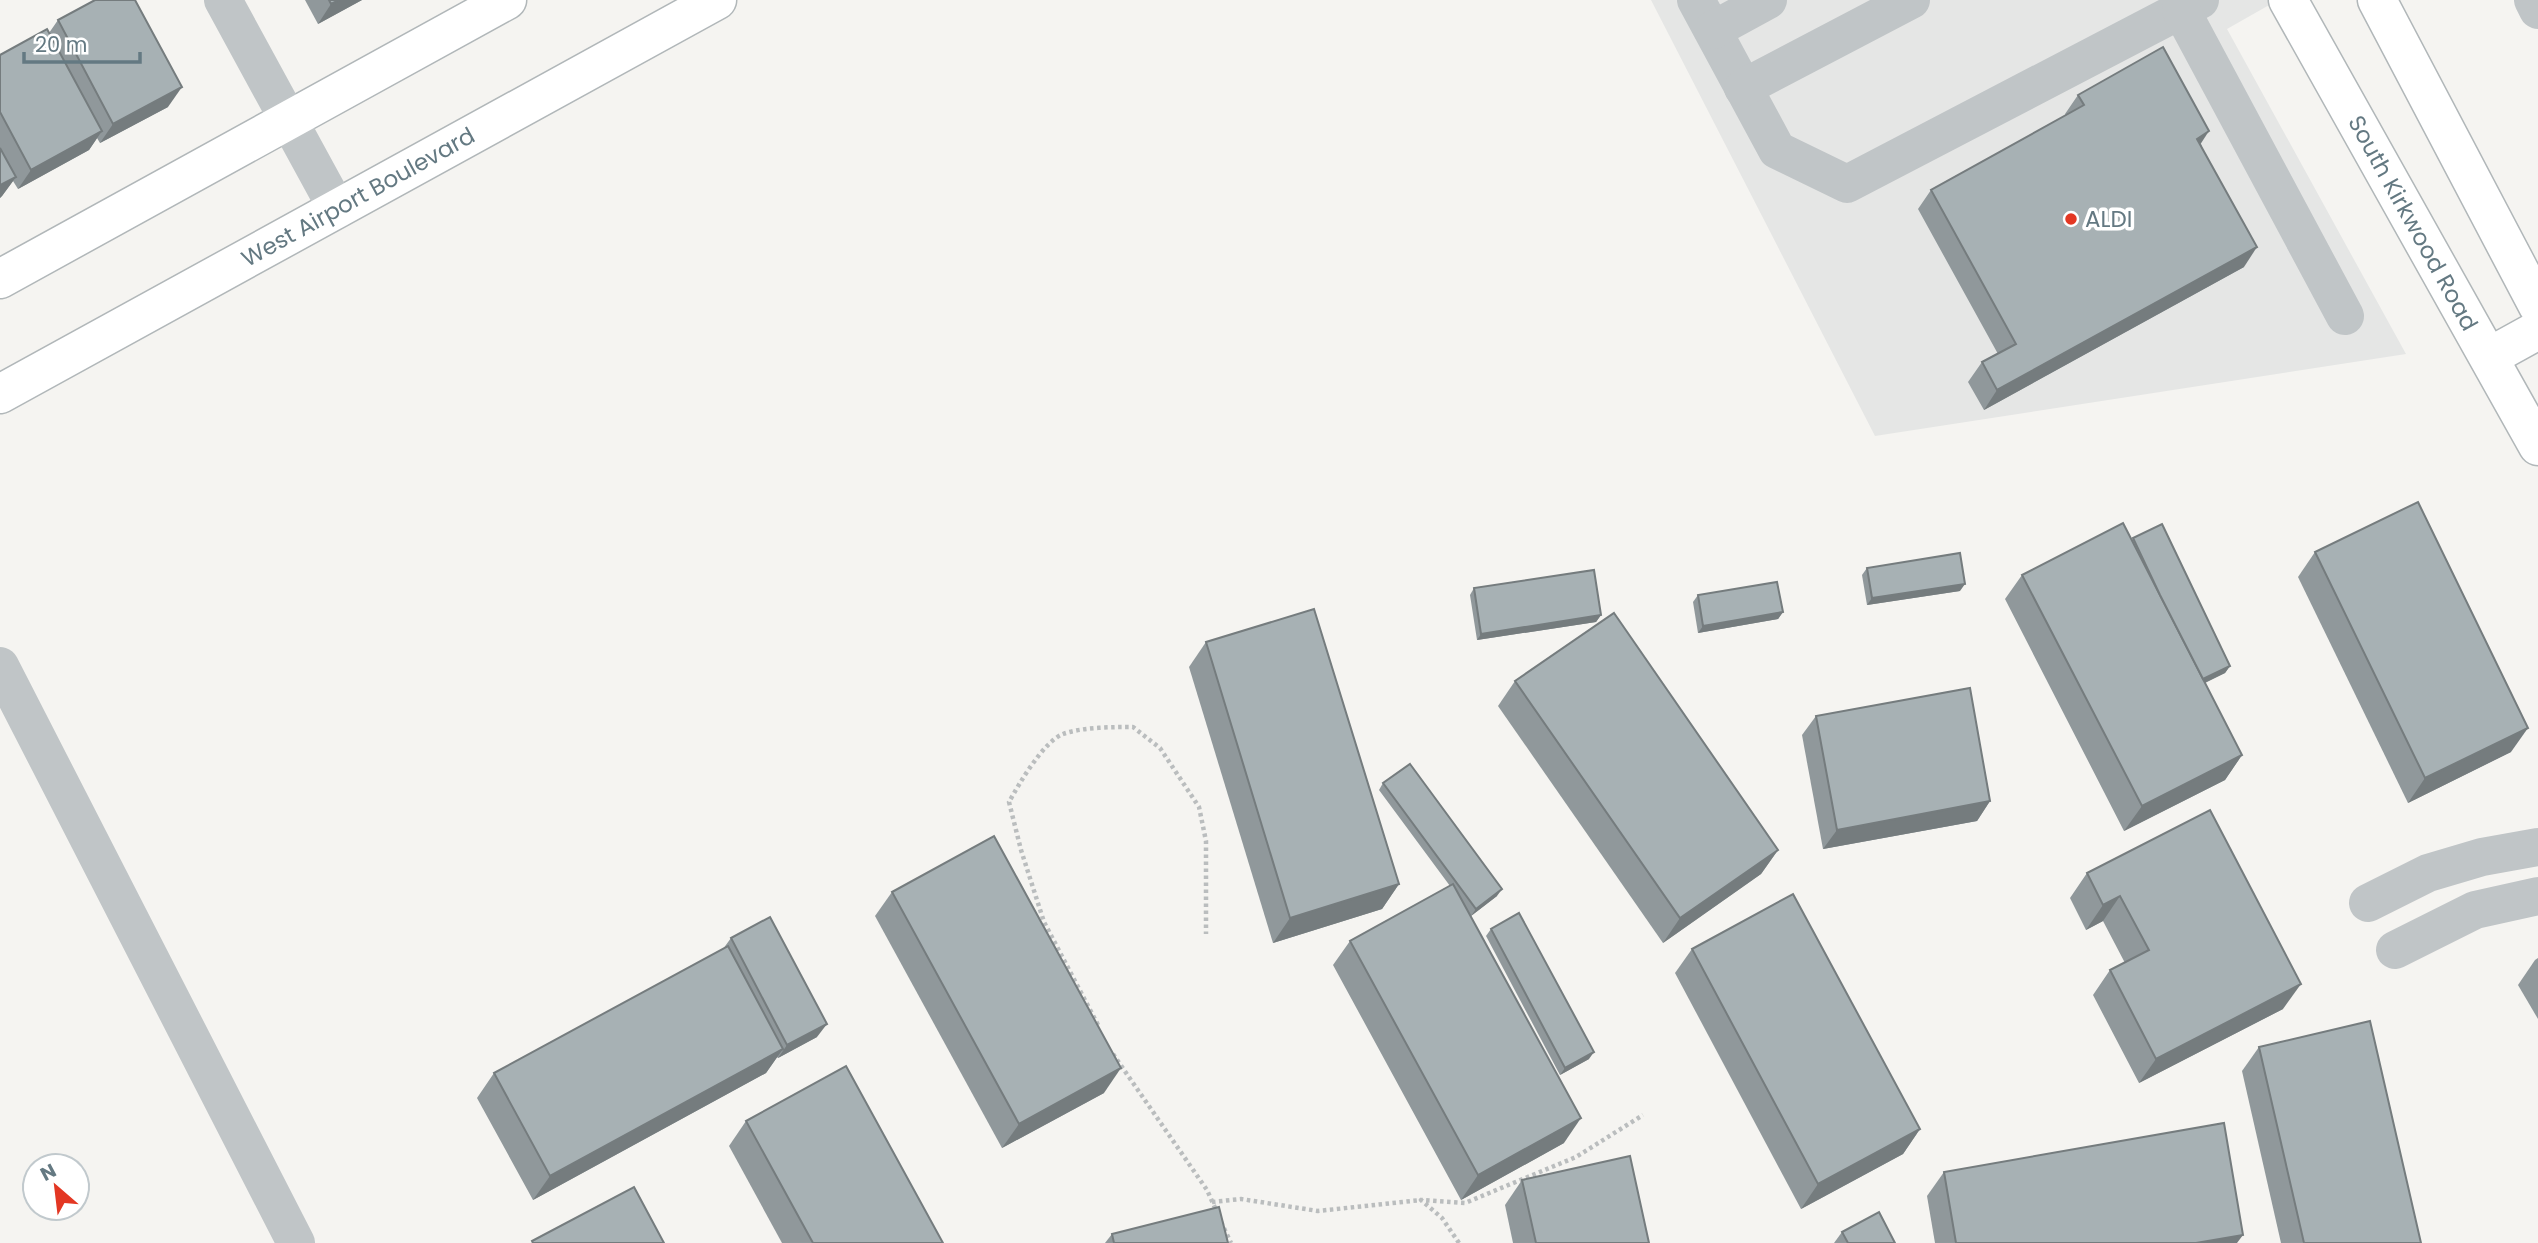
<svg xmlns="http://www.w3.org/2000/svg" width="2538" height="1243" font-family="Poppins,sans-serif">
  <rect width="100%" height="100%" fill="#f5f4f1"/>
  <path fill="#e5e6e5" d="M 1651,0 L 2278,0 L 2227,29 L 2406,354 L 1875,436 Z"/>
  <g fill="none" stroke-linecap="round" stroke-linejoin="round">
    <g stroke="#b1b7b9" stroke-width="41">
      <g id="major">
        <path d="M 2288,0 L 2538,446"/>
        <path d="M 2377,0 L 2538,306"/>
        <path d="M 0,279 L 507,0"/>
        <path d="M 2489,357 L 2538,330"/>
        <path d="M 0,394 L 717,0"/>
      </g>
    </g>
    <g stroke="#babdbe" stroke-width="4.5" stroke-dasharray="3.5 3.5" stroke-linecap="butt">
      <path d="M 1098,1025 L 1044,922 L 1021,850 L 1009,802 C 1019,784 1043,742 1063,734 C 1082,727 1113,727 1133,727 L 1160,748 L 1199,807 L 1206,841 L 1206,934"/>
      <path d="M 1113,1054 L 1207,1190 L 1216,1210"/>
      <path d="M 1212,1202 L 1241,1199 L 1318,1211 L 1421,1200"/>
      <path d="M 1221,1222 L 1231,1243"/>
      <path d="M 1459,1243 L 1442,1218 L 1421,1200 L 1465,1203 L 1576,1157 L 1643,1115"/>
    </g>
    <g stroke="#c0c5c7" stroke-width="38">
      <path d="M 223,0 L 337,209"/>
      <path d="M 1696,0 L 1777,150 L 1847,184 L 2200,0"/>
      <path d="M 2533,0 L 2538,10"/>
      <path d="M 2181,10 L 2345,316"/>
      <path d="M 1713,30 L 1768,0"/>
      <path d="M 1743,88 L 1911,0"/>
      <path d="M 0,666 L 296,1243"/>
      <path d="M 2368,903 L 2428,873 L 2482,857 L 2538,847"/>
      <path d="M 2395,950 L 2475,910 L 2538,896"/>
    </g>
    <use href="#major" stroke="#fff" stroke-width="38"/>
  </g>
  <g fill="#90989b">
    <path d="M 305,0 L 362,0 L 318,24 Z"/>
    <path d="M 58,20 L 168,107 L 100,143 L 97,138 L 89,150 L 18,189 L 13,181 L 2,196 L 0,198 L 0,55 L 49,33 Z"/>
    <path d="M 2078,95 L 2201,144 L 2244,267 L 1984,410 L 1968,382 L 1982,362 L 1998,354 L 1918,209 L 1931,190 L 2066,116 L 2065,114 Z"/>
    <path d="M 2133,538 L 2230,666 L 2225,673 L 2205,683 L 2242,755 L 2225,780 L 2124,831 L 2005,599 L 2022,575 L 2132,540 Z"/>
    <path d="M 2315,552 L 2511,752 L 2408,803 L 2298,577 Z"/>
    <path d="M 1867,568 L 1960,591 L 1867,605 L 1862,575 Z"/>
    <path d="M 1474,588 L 1601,615 L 1596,622 L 1477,640 L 1470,595 Z"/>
    <path d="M 1698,595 L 1783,612 L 1778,619 L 1698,633 L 1693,602 Z"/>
    <path d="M 1206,642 L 1399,884 L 1382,909 L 1273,943 L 1189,667 Z"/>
    <path d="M 1515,681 L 1778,850 L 1761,874 L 1663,943 L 1498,706 Z"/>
    <path d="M 1816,716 L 1990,801 L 1977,821 L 1823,849 L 1802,735 Z"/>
    <path d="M 1383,783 L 1497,896 L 1471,916 L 1468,911 L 1564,1143 L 1461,1200 L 1333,965 L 1350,941 L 1450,886 L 1379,790 Z"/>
    <path d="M 2087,873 L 2283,1009 L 2139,1083 L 2093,995 L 2110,970 L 2125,963 L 2103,921 L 2086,930 L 2070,898 Z"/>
    <path d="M 892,892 L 1104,1093 L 1002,1148 L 875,916 Z"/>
    <path d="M 1491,929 L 1589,1059 L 1560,1075 L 1486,936 Z"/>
    <path d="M 731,938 L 817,1037 L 778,1058 L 777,1057 L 766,1073 L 533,1200 L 477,1098 L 494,1073 L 723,949 Z"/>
    <path d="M 1692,949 L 1920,1129 L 1903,1154 L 1801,1209 L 1675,973 Z"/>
    <path d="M 2538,958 L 2538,1019 L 2518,985 L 2535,960 Z"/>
    <path d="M 2259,1047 L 2421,1243 L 2281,1243 L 2242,1071 Z"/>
    <path d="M 746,1121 L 943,1243 L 782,1243 L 729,1146 Z"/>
    <path d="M 1944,1172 L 2237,1243 L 1935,1243 L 1927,1196 Z"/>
    <path d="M 1522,1180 L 1649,1243 L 1513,1243 L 1505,1205 Z"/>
    <path d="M 1842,1232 L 1895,1243 L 1834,1243 Z"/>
    <path d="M 1112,1234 L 1228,1243 L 1105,1243 Z"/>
  </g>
  <g fill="#757c7e">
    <path d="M 339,0 L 362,0 L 318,24 L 331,4 Z"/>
    <path d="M 182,87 L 168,107 L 100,143 L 113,124 Z"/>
    <path d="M 102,131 L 89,150 L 18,189 L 31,170 Z"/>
    <path d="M 2209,131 L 2196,151 L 2197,139 Z"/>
    <path d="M 16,177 L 2,196 L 0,198 L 0,185 Z"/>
    <path d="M 2257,247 L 2244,267 L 1984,410 L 1997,390 Z"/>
    <path d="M 1965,584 L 1960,591 L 1867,605 L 1872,598 Z"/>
    <path d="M 1783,612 L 1778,619 L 1698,633 L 1703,626 Z"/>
    <path d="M 1601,615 L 1596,622 L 1477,640 L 1481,634 Z"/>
    <path d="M 2230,666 L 2225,673 L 2196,687 L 2200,681 Z"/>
    <path d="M 2528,728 L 2511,752 L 2408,803 L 2425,778 Z"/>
    <path d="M 2242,755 L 2225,780 L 2124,831 L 2142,806 Z"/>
    <path d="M 1990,801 L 1977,821 L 1823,849 L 1837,830 Z"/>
    <path d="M 1778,850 L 1761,874 L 1663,943 L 1680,918 Z"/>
    <path d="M 1399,884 L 1382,909 L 1273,943 L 1290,918 Z"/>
    <path d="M 1502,889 L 1497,896 L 1471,916 L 1476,909 Z"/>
    <path d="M 2120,896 L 2103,921 L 2086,930 L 2103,905 Z"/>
    <path d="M 2301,984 L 2283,1009 L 2139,1083 L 2156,1059 Z"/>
    <path d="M 827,1024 L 817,1037 L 778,1058 L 787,1045 Z"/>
    <path d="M 783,1049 L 766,1073 L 533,1200 L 550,1176 Z"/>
    <path d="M 1594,1052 L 1589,1059 L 1560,1075 L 1565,1068 Z"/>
    <path d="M 1121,1068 L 1104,1093 L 1002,1148 L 1019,1124 Z"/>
    <path d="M 1581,1118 L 1564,1143 L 1461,1200 L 1478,1175 Z"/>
    <path d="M 1920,1129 L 1903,1154 L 1801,1209 L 1818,1184 Z"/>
    <path d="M 2243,1235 L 2237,1243 L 2196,1243 Z"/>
  </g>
  <g fill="#a7b1b4" stroke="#757c7e" stroke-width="2">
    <path d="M 95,0 L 135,0 L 182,87 L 113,124 L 58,20 Z"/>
    <path d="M 329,0 L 339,0 L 331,4 Z"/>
    <path d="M 47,29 L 102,131 L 31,170 L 0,112 L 0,55 Z"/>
    <path d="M 2163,47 L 2209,131 L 2197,139 L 2257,247 L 1997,390 L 1982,362 L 2016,344 L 1931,190 L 2084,105 L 2078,95 Z"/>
    <path d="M 0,148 L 16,177 L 0,185 Z"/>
    <path d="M 2418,502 L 2528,728 L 2425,778 L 2315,552 Z"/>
    <path d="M 2123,523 L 2242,755 L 2142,806 L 2022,575 Z"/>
    <path d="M 2162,524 L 2230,666 L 2203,679 L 2160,595 L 2133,538 Z"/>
    <path d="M 1960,553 L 1965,584 L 1872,598 L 1867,568 Z"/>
    <path d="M 1594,570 L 1601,615 L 1481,634 L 1474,588 Z"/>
    <path d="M 1777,582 L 1783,612 L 1703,626 L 1698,595 Z"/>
    <path d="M 1314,609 L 1399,884 L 1290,918 L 1206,642 Z"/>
    <path d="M 1614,613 L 1778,850 L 1680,918 L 1515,681 Z"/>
    <path d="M 1970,688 L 1990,801 L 1837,830 L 1816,716 Z"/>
    <path d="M 1410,764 L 1502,889 L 1476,909 L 1383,783 Z"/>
    <path d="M 2210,810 L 2301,984 L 2156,1059 L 2110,970 L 2149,950 L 2120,896 L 2103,905 L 2087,873 Z"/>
    <path d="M 994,836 L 1121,1068 L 1019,1124 L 892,892 Z"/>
    <path d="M 1453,884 L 1581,1118 L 1478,1175 L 1350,941 Z"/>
    <path d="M 1793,894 L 1920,1129 L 1818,1184 L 1692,949 Z"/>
    <path d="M 1519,913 L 1594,1052 L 1565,1068 L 1491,929 Z"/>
    <path d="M 770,917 L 827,1024 L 787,1045 L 731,938 Z"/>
    <path d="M 728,946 L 783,1049 L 550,1176 L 494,1073 Z"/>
    <path d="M 2370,1021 L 2421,1243 L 2304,1243 L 2259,1047 Z"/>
    <path d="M 846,1066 L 943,1243 L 813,1243 L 746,1121 Z"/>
    <path d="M 2224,1123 L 2243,1235 L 2196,1243 L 1956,1243 L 1944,1172 Z"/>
    <path d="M 1630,1156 L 1649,1243 L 1536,1243 L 1522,1180 Z"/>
    <path d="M 634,1187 L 664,1243 L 533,1243 L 532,1241 Z"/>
    <path d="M 1219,1207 L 1228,1243 L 1114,1243 L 1112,1234 Z"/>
    <path d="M 1879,1212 L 1895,1243 L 1848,1243 L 1842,1232 Z"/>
  </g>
  <circle fill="#e33723" stroke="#fff" stroke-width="2.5" cx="2071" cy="219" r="7"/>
  <g text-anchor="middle" stroke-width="7" stroke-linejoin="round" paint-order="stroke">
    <g font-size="23" fill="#647982" stroke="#fff">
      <text transform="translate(358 197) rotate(-29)" y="8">West Airport Boulevard</text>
      <text transform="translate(2413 223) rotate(61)" y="8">South Kirkwood Road</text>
    </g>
    <g font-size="23" fill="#647982" stroke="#fff" text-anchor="start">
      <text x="2085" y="227">ALDI</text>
    </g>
  </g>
  <g transform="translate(56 1187) rotate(332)"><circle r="33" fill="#ffffff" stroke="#c1c9cd" stroke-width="2"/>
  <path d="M0-5L12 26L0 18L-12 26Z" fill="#e33723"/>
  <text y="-10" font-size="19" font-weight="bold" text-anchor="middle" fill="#647982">N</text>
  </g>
  <path d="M24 52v10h116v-10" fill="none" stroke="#647982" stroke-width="3.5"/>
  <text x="35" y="52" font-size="21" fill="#647982" stroke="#ffffff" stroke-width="5" paint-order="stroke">20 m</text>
</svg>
